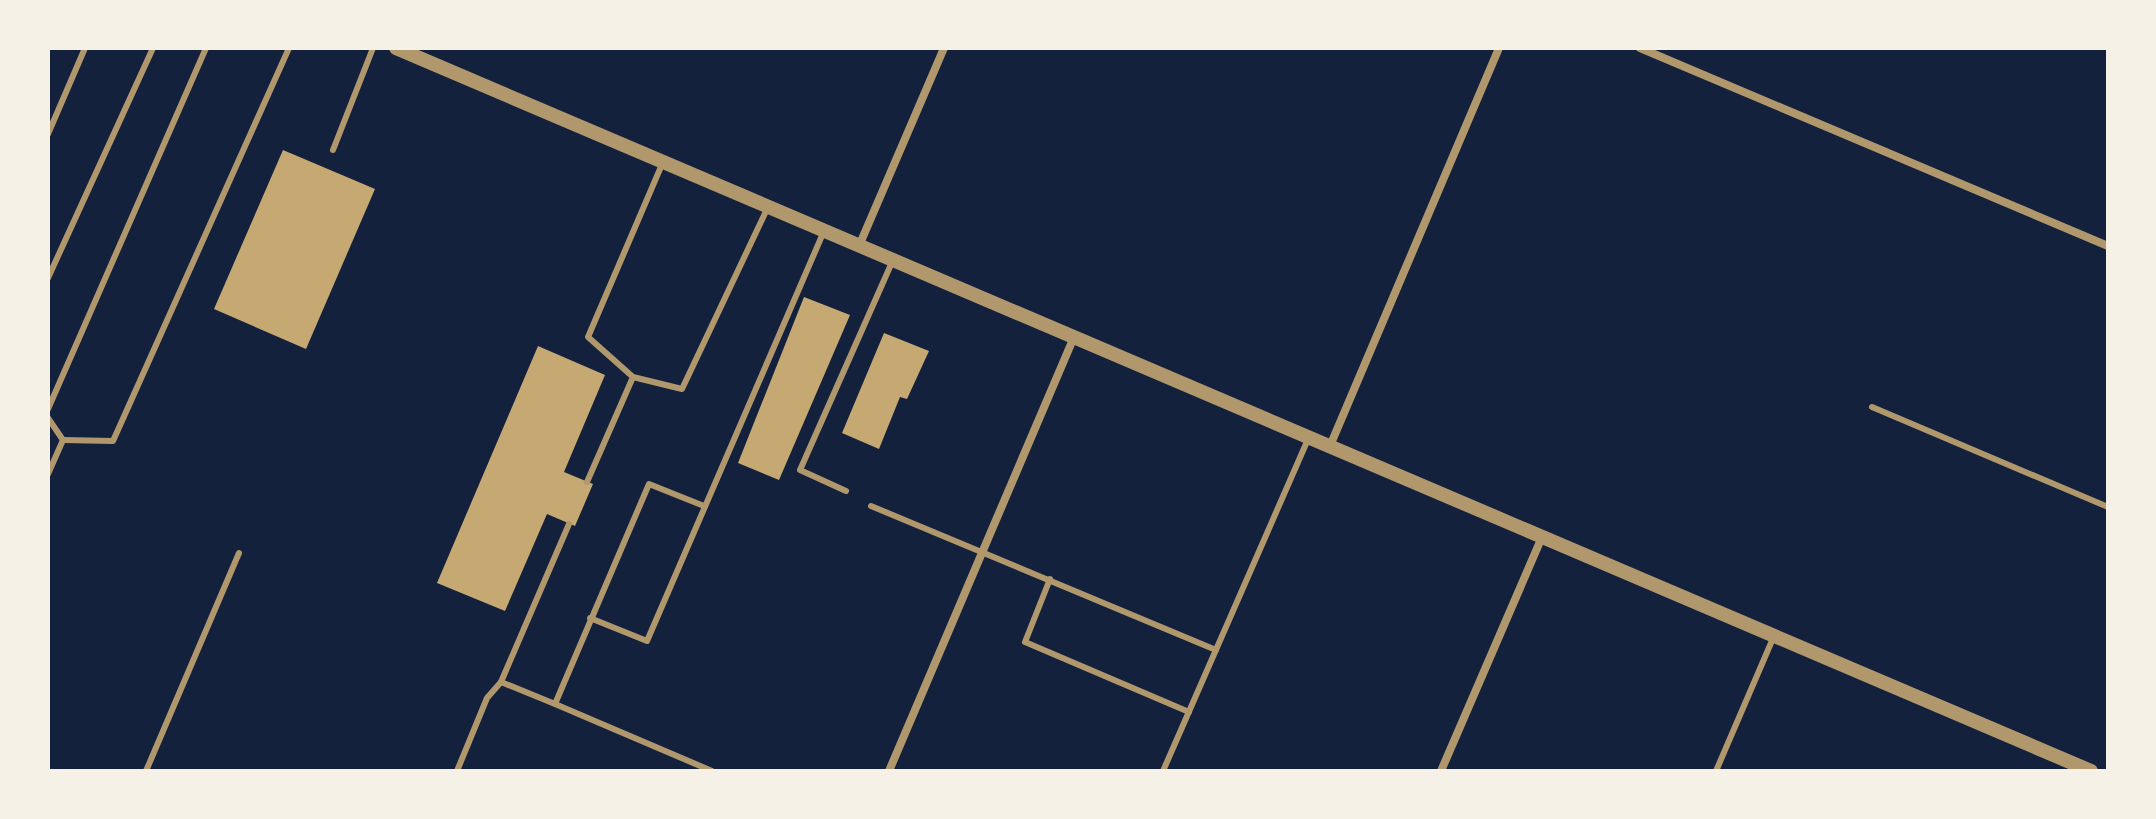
<svg xmlns="http://www.w3.org/2000/svg" width="2156" height="819" font-family="Merriweather,serif">
  <rect width="100%" height="100%" fill="#14213d"/>
  <g fill="#c6a872">
    <path d="M 283,150 L 375,189 L 306,349 L 214,309 Z"/>
    <path d="M 804,297 L 850,315 L 779,480 L 738,463 Z"/>
    <path d="M 884,333 L 929,351 L 907,399 L 900,397 L 879,449 L 842,433 Z"/>
    <path d="M 538,346 L 605,375 L 564,472 L 593,484 L 575,526 L 547,514 L 505,611 L 437,583 Z"/>
  </g>
  <g fill="none" stroke-linecap="round" stroke-linejoin="round">
    <g stroke="#b1986c" stroke-width="6">
      <path d="M 48,134 L 85,48"/>
      <path d="M 333,150 L 373,48"/>
      <path d="M 48,278 L 153,48"/>
      <path d="M 633,377 L 682,389 L 768,207"/>
      <path d="M 1872,407 L 2108,507"/>
      <path d="M 48,409 L 206,48"/>
      <path d="M 48,418 L 63,440"/>
      <path d="M 63,440 L 113,441 L 289,48"/>
      <path d="M 48,474 L 63,440"/>
      <path d="M 587,482 L 633,377 L 588,337 L 663,162"/>
      <path d="M 846,491 L 800,470 L 893,260"/>
      <path d="M 871,506 L 1216,650"/>
      <path d="M 1050,579 L 1025,642 L 1189,712"/>
      <path d="M 590,618 L 647,641 L 824,231"/>
      <path d="M 501,682 L 555,704 L 649,484 L 704,506"/>
      <path d="M 555,704 L 712,771"/>
      <path d="M 146,771 L 239,553"/>
      <path d="M 457,771 L 487,698 L 501,682 L 569,524"/>
      <path d="M 1163,771 L 1309,437"/>
      <path d="M 1716,771 L 1774,636"/>
    </g>
    <g stroke="#b1986c" stroke-width="8">
      <path d="M 1640,48 L 2108,246"/>
      <path d="M 859,246 L 944,48"/>
      <path d="M 1330,446 L 1499,48"/>
      <path d="M 889,771 L 1074,337"/>
      <path d="M 1441,771 L 1542,537"/>
    </g>
    <path stroke="#b1986c" stroke-width="14" d="M 396,48 L 2091,771"/>
  </g>
  <rect width="2156" height="819" fill="none" stroke="#f6f1e7" stroke-width="100"/>
</svg>
